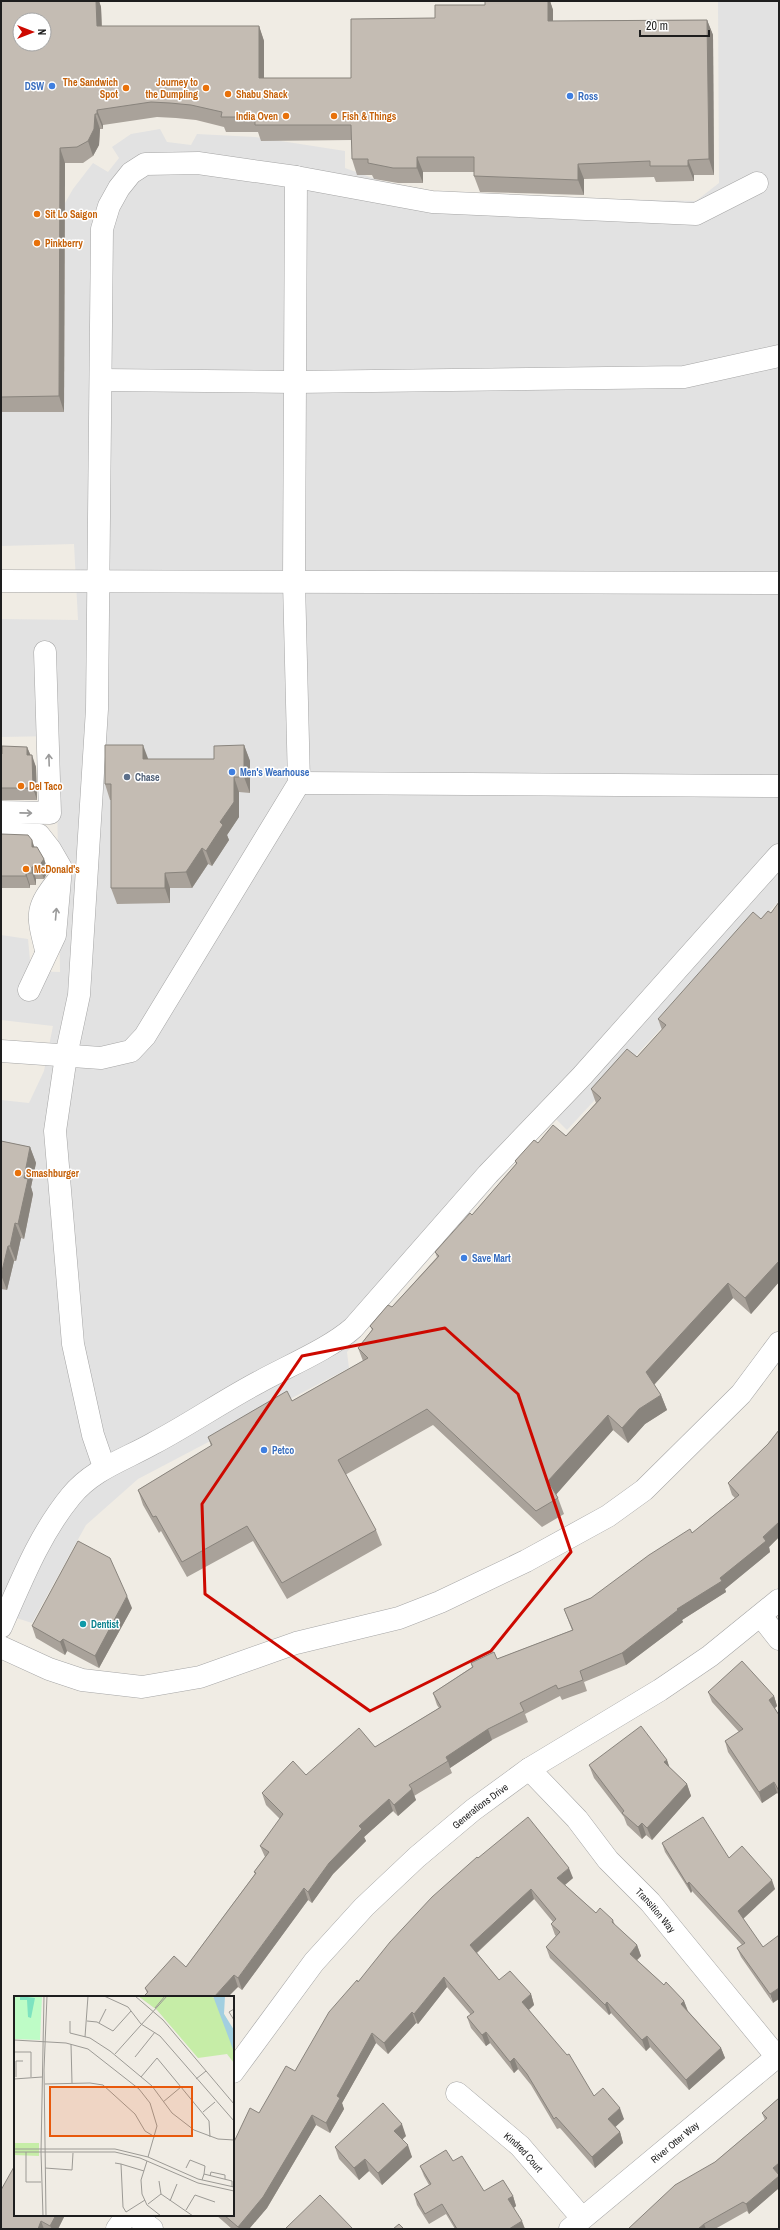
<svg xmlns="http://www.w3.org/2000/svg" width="780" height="2230" font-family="'Archivo Narrow',sans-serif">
  <rect width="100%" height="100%" fill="#f0ece4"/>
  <path fill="#e2e2e2" d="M 718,1 L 779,1 L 779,901 L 567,1130 L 554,1117 L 347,1352 L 349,1368 L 138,1479 L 86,1525 L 32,1623 L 1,1613 L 1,1100 L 29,1103 L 44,1071 L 53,1026 L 1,1020 L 1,935 L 28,939 L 31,971 L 60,972 L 56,736 L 1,737 L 1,619 L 78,620 L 74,544 L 1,546 L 1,410 L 64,411 L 65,203 L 73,189 L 93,163 L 108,172 L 119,158 L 112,147 L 131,134 L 160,129 L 167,142 L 191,145 L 197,134 L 255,137 L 345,151 L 345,168 L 378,180 L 437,192 L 475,196 L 696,201 L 719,183 Z"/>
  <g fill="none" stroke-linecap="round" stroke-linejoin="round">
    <g stroke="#a5a5a5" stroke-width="23">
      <g id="minor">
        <path d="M 101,380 L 295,382 L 684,377 L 779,356"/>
        <path d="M 1,581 L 779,583"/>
        <path d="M 299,783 L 779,786"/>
        <path d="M 1,812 L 50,813 L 45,652"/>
        <path d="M 1,833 L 39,835 L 50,849 L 61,868 L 55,935 L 29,990"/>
        <path d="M 46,950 C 37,914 35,909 59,879"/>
        <path d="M 1,1051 L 101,1058 L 131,1051 L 145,1036 L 299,783 L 294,582 L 296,177"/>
        <path d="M 104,1467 L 93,1435 L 73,1344 L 55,1131 L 66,1056 L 79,995 L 97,709 L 102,229 L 109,206 L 119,188 L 131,173 L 145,164 L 198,163 L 296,177 L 432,202 L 696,214 L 757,183"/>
        <path d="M 761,1616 L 779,1639"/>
        <path d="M 1,1627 C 21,1582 39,1535 71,1496 C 93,1469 124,1460 154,1443 C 190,1424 223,1401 259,1382 C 288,1366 329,1349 353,1328 L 488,1174 L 582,1076 L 779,855"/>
        <path d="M 1,1647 L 49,1669 L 82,1680 L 142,1687 L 200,1677 L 296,1643 L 399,1618 L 440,1602 L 526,1561 L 608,1516 L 644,1490 L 741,1394 L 779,1343"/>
        <path id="s1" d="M 529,1769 L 577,1819 L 608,1860 L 650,1902 L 777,2057"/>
        <path id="s2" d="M 233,2072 L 314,1962 L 364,1907 L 417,1857 L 473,1810 L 529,1769 L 660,1690 L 710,1656 L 779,1600"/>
        <path id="s3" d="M 457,2093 L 520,2146 L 582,2218"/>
        <path d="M 134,2215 L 152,2229"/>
        <path d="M 117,2229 L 127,2215"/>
        <path id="s4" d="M 570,2229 L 779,2055"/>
      </g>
    </g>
    <use href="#minor" stroke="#fff" stroke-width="22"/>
  </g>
  <g fill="#a9a29a">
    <path d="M 1,1 L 99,1 L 101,7 L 102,26 L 259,26 L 264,41 L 264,78 L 351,78 L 435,18 L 485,5 L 485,1 L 550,1 L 553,10 L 553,21 L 707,20 L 713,35 L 714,175 L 694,175 L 694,181 L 656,182 L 654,177 L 584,179 L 584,195 L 480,192 L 474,176 L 474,172 L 423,172 L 423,183 L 398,183 L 374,179 L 372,175 L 357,175 L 352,159 L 352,140 L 261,141 L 258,132 L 226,132 L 224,127 L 196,120 L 176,118 L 157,117 L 103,125 L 103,129 L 100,129 L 99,145 L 93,156 L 83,163 L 65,163 L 64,412 L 1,412 Z"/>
    <path d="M 244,745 L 250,761 L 250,793 L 239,792 L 239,817 L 227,835 L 229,840 L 212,866 L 208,864 L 192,888 L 170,888 L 170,903 L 117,904 L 111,888 L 111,800 L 110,800 L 105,784 L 148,759 L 214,759 Z"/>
    <path d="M 27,747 L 36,767 L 37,800 L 1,800 L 1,754 Z"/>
    <path d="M 1,834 L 35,847 L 44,859 L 48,871 L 44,879 L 36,879 L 36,885 L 30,885 L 30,888 L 1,888 Z"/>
    <path d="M 779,902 L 779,1282 L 751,1314 L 733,1298 L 654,1385 L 661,1395 L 667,1410 L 645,1424 L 628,1443 L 613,1430 L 556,1494 L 558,1498 L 564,1514 L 542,1527 L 433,1425 L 345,1475 L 376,1530 L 382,1545 L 287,1599 L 253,1541 L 187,1577 L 161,1531 L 159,1533 L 143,1505 L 138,1490 L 211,1446 L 208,1437 L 292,1401 L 363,1361 L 358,1348 L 372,1330 L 370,1326 L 392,1307 L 437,1257 L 435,1252 L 472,1215 L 516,1164 L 515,1161 L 538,1143 L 566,1136 L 596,1103 L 591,1089 L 637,1057 L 662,1030 L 658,1019 L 761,919 L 771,913 Z"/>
    <path d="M 1,1141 L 30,1147 L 36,1163 L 31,1187 L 33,1194 L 24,1239 L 21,1238 L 16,1261 L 14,1261 L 7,1290 L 1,1289 Z"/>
    <path d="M 779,1430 L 779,1537 L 769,1547 L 770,1552 L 725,1589 L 726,1592 L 682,1620 L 683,1622 L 626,1665 L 584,1682 L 587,1691 L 562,1700 L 560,1696 L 525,1714 L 528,1722 L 492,1740 L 450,1768 L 452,1773 L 414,1796 L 416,1800 L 398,1816 L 393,1811 L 364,1837 L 366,1841 L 333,1874 L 312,1903 L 308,1900 L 242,1990 L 238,1987 L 147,1993 L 145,1988 L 186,1967 L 255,1874 L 254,1872 L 265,1857 L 260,1846 L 280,1819 L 266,1805 L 262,1793 L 375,1747 L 439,1708 L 437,1705 L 433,1693 L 472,1667 L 471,1663 L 497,1659 L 572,1630 L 564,1609 L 591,1598 L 692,1533 L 735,1498 L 732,1495 L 728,1483 L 768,1444 Z"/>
    <path d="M 132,1608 L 99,1668 L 67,1651 L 65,1655 L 36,1638 L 32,1626 Z"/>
    <path d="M 708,1692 L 774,1696 L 777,1706 L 775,1708 L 779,1715 L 779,1795 L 777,1793 L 762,1803 L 728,1752 L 725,1741 L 739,1732 L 712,1702 Z"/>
    <path d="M 667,1760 L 669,1767 L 687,1784 L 691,1796 L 652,1840 L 646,1835 L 642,1839 L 627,1825 L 624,1817 L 594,1778 L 589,1765 Z"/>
    <path d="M 662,1843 L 729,1858 L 775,1889 L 743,1918 L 773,2003 L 741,1957 L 737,1948 L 742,1945 L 692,1891 L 691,1893 L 665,1852 Z"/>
    <path d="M 478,1858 L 573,1878 L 565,1885 L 596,1913 L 613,1920 L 615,1925 L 637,1945 L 641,1956 L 637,1960 L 664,1985 L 684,2001 L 688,2011 L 721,2048 L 725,2058 L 689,2090 L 650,2047 L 646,2051 L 611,2013 L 609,2015 L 550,1958 L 546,1947 L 556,1936 L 555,1935 L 551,1924 L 553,1922 L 534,1899 L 477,1953 L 499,1980 L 531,1994 L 534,2005 L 529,2010 L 594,2096 L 624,2119 L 615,2127 L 620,2132 L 623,2143 L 595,2168 L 560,2128 L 557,2129 L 531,2085 L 518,2069 L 514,2073 L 490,2043 L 486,2046 L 471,2028 L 467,2017 L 471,2015 L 447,1987 L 418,2024 L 416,2023 L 388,2054 L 376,2043 L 342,2103 L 344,2109 L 330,2133 L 316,2125 L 267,2208 L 249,2229 L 232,2229 L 216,2215 L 233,2215 L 259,2113 L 295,2071 L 358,1982 Z"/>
    <path d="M 779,2098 L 779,2188 L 749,2214 L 747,2211 L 715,2229 L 628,2229 L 715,2162 L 765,2120 L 762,2113 Z"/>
    <path d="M 406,2136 L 402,2139 L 412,2157 L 382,2185 L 369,2171 L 359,2180 L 339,2159 L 335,2147 Z"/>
    <path d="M 453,2161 L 484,2191 L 513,2196 L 516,2206 L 514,2208 L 525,2229 L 455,2229 L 446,2214 L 429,2224 L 417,2205 L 414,2194 L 429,2185 L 424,2176 L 420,2166 Z"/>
    <path d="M 15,2215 L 65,2215 L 58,2229 L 1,2229 Z"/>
  </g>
  <g fill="#89847d">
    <path d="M 96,1 L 99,1 L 101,7 L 102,41 L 97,26 Z"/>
    <path d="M 548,1 L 550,1 L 553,10 L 553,36 L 548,21 Z"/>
    <path d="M 707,20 L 713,35 L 714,175 L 709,159 Z"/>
    <path d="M 259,26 L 264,41 L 264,94 L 259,78 Z"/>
    <path d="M 97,110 L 103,125 L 103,129 L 97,114 Z"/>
    <path d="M 95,114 L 100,129 L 99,145 L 93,156 L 88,141 Z"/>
    <path d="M 60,148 L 65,163 L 64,412 L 59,396 Z"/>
    <path d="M 417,157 L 423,172 L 423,183 L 417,168 Z"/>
    <path d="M 688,160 L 694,175 L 694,181 L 688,166 Z"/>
    <path d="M 578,164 L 584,179 L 584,195 L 578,180 Z"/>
    <path d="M 143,745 L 149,761 L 143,759 Z"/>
    <path d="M 244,745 L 250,761 L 250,793 L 244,777 Z"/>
    <path d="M 27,747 L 32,759 L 32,755 L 36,767 L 37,800 L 33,788 L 27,755 Z"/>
    <path d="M 234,777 L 239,792 L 239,817 L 227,835 L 229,840 L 212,866 L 206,851 Z"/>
    <path d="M 32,840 L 36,852 L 32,847 Z"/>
    <path d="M 202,848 L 208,864 L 192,888 L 186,872 Z"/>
    <path d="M 44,859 L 48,871 L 44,879 L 39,866 Z"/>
    <path d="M 32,867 L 36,879 L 36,885 L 32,873 Z"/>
    <path d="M 26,873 L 30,885 L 30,888 L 26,876 Z"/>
    <path d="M 165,873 L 170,888 L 170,903 L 165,888 Z"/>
    <path d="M 30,1147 L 36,1163 L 31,1187 L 33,1194 L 24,1239 L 18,1224 L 24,1178 Z"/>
    <path d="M 15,1223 L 21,1238 L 16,1261 L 10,1246 Z"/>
    <path d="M 8,1246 L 14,1261 L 7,1290 L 1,1275 Z"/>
    <path d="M 779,1261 L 779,1282 L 751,1314 L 745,1298 Z"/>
    <path d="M 728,1283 L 733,1298 L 651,1388 L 646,1372 Z"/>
    <path d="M 661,1395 L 667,1410 L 645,1424 L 628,1443 L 622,1428 L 639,1409 Z"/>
    <path d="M 608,1415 L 613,1430 L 554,1497 L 548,1481 Z"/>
    <path d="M 779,1522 L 779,1537 L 769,1547 L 770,1552 L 725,1589 L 726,1592 L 682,1620 L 683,1622 L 626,1665 L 622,1653 L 677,1609 L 720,1578 Z"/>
    <path d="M 127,1596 L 132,1608 L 99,1668 L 95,1656 Z"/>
    <path d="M 63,1639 L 67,1651 L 65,1655 L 60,1642 Z"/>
    <path d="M 774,1696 L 777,1706 L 773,1710 L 769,1700 Z"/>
    <path d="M 488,1729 L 492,1740 L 450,1768 L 448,1761 L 446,1757 Z"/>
    <path d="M 667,1760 L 671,1772 L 664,1762 Z"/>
    <path d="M 774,1782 L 777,1793 L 762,1803 L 759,1792 Z"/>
    <path d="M 687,1784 L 691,1796 L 652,1840 L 647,1828 Z"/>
    <path d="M 412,1789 L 416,1800 L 398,1816 L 394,1805 Z"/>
    <path d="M 389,1799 L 393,1811 L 364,1837 L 366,1841 L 333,1874 L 312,1903 L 308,1892 L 329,1863 L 359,1826 Z"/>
    <path d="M 642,1823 L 646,1835 L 642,1839 L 638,1827 Z"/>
    <path d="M 569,1868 L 573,1878 L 561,1888 L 557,1878 Z"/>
    <path d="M 772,1880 L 775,1889 L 742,1920 L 738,1911 Z"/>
    <path d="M 689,1882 L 692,1891 L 691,1893 L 687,1884 Z"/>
    <path d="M 304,1888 L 308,1900 L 242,1990 L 238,1978 Z"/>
    <path d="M 531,1889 L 534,1899 L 474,1955 L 470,1945 Z"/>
    <path d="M 637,1945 L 641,1956 L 633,1964 L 630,1954 Z"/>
    <path d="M 234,1975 L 238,1987 L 228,1997 L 214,1997 Z"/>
    <path d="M 444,1977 L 447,1987 L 418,2024 L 414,2014 Z"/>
    <path d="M 779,1988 L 779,1999 L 773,2003 L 770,1994 Z"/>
    <path d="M 531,1994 L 534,2005 L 526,2012 L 522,2002 Z"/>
    <path d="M 684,2001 L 688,2012 L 681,2004 Z"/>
    <path d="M 607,2002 L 611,2013 L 609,2015 L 605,2005 Z"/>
    <path d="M 412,2012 L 416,2023 L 388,2054 L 384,2043 Z"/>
    <path d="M 486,2032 L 490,2043 L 486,2046 L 482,2035 Z"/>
    <path d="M 372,2033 L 376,2043 L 342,2103 L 344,2109 L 330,2133 L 326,2123 L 337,2096 Z"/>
    <path d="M 647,2036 L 650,2047 L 646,2051 L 642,2040 Z"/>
    <path d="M 721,2048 L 725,2058 L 689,2090 L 686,2080 Z"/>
    <path d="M 514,2058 L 518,2069 L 514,2073 L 510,2062 Z"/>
    <path d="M 620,2108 L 624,2119 L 612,2130 L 608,2119 Z"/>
    <path d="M 312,2115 L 316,2125 L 267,2208 L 249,2229 L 239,2229 L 238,2227 Z"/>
    <path d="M 402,2124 L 406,2136 L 399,2143 L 394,2131 Z"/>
    <path d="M 620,2132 L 623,2143 L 595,2168 L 592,2157 Z"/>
    <path d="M 408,2145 L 412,2157 L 382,2185 L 378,2173 Z"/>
    <path d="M 365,2159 L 369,2171 L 359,2180 L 354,2168 Z"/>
    <path d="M 779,2163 L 779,2175 L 773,2168 Z"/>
    <path d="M 779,2176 L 779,2188 L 749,2214 L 746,2204 Z"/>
    <path d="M 513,2196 L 516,2206 L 512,2209 L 508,2199 Z"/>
    <path d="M 56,2215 L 65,2215 L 58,2229 L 52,2229 L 50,2226 Z"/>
    <path d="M 41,2221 L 44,2229 L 38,2229 Z"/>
    <path d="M 522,2221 L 525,2229 L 509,2229 Z"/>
    <path d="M 704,2224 L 706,2229 L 698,2229 Z"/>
  </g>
  <g fill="#c4bcb3" stroke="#89847d" fill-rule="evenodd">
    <path d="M 1,1 L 96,1 L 97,26 L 259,26 L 259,78 L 351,78 L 351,19 L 435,18 L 435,5 L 485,5 L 485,1 L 548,1 L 548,21 L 707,20 L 709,159 L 688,160 L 688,166 L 650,166 L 650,161 L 578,164 L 578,180 L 474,176 L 474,157 L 417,157 L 417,168 L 393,168 L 368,163 L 368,159 L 352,159 L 351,125 L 255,125 L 255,117 L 221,117 L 222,112 L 191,105 L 170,103 L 151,102 L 97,110 L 97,114 L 95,114 L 94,129 L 88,141 L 77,147 L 60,148 L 59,396 L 1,397 ZM 20,20 L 44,20 L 44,44 L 20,44 Z"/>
    <path d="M 105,745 L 143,745 L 143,759 L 214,759 L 214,746 L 244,745 L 244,777 L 234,777 L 234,802 L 220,822 L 223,825 L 206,851 L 202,848 L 186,872 L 165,873 L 165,888 L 111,888 L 111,784 L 105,784 Z"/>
    <path d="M 2,746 L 27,747 L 27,755 L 32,755 L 33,788 L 1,788 L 1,754 L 2,754 Z"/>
    <path d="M 1,834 L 28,835 L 32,840 L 32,847 L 37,847 L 44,859 L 39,866 L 32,867 L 32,873 L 26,873 L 26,876 L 1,876 Z"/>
    <path d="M 779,902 L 779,1261 L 745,1298 L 728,1283 L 646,1372 L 661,1395 L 639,1409 L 622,1428 L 608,1415 L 548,1481 L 558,1498 L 536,1511 L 427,1409 L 338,1460 L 376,1530 L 282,1583 L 247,1526 L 182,1562 L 156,1516 L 153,1517 L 138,1490 L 212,1445 L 208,1437 L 287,1391 L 292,1401 L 368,1358 L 358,1348 L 373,1329 L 370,1326 L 388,1305 L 392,1307 L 439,1256 L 435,1252 L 470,1213 L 472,1215 L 517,1163 L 515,1161 L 534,1140 L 538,1143 L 553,1125 L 566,1136 L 601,1098 L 591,1089 L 627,1049 L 637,1057 L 666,1025 L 658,1019 L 753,912 L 761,919 L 768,911 L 771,913 Z"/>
    <path d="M 1,1141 L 30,1147 L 24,1178 L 28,1179 L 18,1224 L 15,1223 L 10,1246 L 8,1246 L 1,1275 Z"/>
    <path d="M 779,1430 L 779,1522 L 763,1537 L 766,1541 L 720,1578 L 722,1581 L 677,1609 L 678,1610 L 622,1653 L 580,1671 L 583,1680 L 558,1689 L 556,1685 L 520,1703 L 524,1711 L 488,1729 L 446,1757 L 448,1761 L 409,1785 L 412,1789 L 394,1805 L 389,1799 L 359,1826 L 362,1829 L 329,1863 L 308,1892 L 304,1888 L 238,1978 L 234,1975 L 214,1997 L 143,1997 L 148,1992 L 145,1988 L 174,1956 L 186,1967 L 256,1873 L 254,1872 L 269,1852 L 260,1846 L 283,1814 L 262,1793 L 293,1761 L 306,1775 L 359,1728 L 375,1747 L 441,1707 L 433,1693 L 473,1667 L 471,1663 L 494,1652 L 497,1659 L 573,1630 L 564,1609 L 591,1598 L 649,1555 L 690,1529 L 692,1533 L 739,1495 L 728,1483 L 768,1444 Z"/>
    <path d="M 78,1541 L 110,1558 L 127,1596 L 95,1656 L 63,1639 L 60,1642 L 32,1626 Z"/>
    <path d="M 742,1661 L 774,1696 L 769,1700 L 779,1715 L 779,1791 L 774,1782 L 759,1792 L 725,1741 L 743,1729 L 708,1692 Z"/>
    <path d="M 641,1726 L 667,1760 L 664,1762 L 687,1784 L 647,1828 L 642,1823 L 638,1827 L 622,1813 L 624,1811 L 589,1765 Z"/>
    <path d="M 528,1817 L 569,1868 L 557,1878 L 596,1913 L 600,1908 L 613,1920 L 612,1922 L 637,1945 L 630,1954 L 664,1985 L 666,1982 L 684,2001 L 681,2004 L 721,2048 L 686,2080 L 647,2036 L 642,2040 L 607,2002 L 605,2005 L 546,1947 L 560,1932 L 551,1924 L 556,1919 L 531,1889 L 470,1945 L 499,1980 L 510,1971 L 531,1994 L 522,2002 L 567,2055 L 569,2054 L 594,2096 L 603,2088 L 620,2108 L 608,2119 L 620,2132 L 592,2157 L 556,2117 L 554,2119 L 527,2074 L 514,2058 L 510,2062 L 486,2032 L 482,2035 L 467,2017 L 474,2012 L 444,1977 L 414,2014 L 412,2012 L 384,2043 L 372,2033 L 337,2096 L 340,2098 L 326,2123 L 312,2115 L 263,2197 L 238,2227 L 224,2215 L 233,2215 L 233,2144 L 250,2108 L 259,2113 L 286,2066 L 295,2071 L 329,2012 L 357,1980 L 358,1982 L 390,1942 L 432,1897 L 477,1857 L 478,1858 Z"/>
    <path d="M 703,1817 L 729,1858 L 742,1846 L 772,1880 L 738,1911 L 763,1947 L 779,1935 L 779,1988 L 770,1994 L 737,1948 L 745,1943 L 689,1882 L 687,1884 L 662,1843 Z"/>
    <path d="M 779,2098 L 779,2163 L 773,2168 L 779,2175 L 779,2176 L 746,2204 L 743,2202 L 704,2224 L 698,2229 L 628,2229 L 675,2185 L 715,2162 L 767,2118 L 762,2113 Z"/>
    <path d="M 383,2103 L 402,2124 L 394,2131 L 408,2145 L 378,2173 L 365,2159 L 354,2168 L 335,2147 Z"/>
    <path d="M 446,2150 L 453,2161 L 462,2156 L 484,2191 L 503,2180 L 513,2196 L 508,2199 L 522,2221 L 509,2229 L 457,2229 L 442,2204 L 425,2214 L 414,2194 L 431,2184 L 420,2166 Z"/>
    <path d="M 15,2165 L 15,2215 L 56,2215 L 50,2226 L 41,2221 L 38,2229 L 1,2229 L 1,2190 Z"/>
    <path d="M 320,2195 L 353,2229 L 285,2229 Z"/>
    <path d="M 399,2224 L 404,2229 L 393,2229 Z"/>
  </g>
  <defs><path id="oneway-shaft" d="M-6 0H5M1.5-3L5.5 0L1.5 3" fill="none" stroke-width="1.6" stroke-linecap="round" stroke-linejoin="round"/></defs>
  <g stroke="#9a9a9a">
    <use href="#oneway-shaft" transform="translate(49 760) rotate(-92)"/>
    <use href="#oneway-shaft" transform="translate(26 813) rotate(1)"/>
    <use href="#oneway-shaft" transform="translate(56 914) rotate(-85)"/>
  </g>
  <path fill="none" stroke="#cd0900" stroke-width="3" stroke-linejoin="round" d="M 445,1328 L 518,1394 L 571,1552 L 491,1651 L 370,1711 L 205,1594 L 202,1504 L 302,1356 Z"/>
  <g fill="#3f7fe0" stroke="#fff" stroke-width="1.5">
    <circle cx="52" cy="86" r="4"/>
    <circle cx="570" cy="96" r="4"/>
    <circle cx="232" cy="772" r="4"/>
    <circle cx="464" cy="1258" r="4"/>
    <circle cx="264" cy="1450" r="4"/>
  </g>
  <g fill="#e8710a" stroke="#fff" stroke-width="1.5">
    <circle cx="126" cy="88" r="4"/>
    <circle cx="206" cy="88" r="4"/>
    <circle cx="228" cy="94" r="4"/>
    <circle cx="286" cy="116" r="4"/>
    <circle cx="334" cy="116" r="4"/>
    <circle cx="37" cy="214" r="4"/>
    <circle cx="37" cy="243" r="4"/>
    <circle cx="21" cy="786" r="4"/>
    <circle cx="26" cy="869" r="4"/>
    <circle cx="18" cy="1173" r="4"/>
  </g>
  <circle fill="#5c6f8a" stroke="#fff" stroke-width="1.5" cx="127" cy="777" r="4"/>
  <circle fill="#0f9aa8" stroke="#fff" stroke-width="1.5" cx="83" cy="1624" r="4"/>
  <g text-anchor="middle" stroke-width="3" stroke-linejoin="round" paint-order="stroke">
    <g font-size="10" font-weight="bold" fill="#c56008" stroke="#fff" text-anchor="start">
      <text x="118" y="86" text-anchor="end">The Sandwich<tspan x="118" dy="12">Spot</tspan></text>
      <text x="198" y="86" text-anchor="end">Journey to<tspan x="198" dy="12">the Dumpling</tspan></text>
      <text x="236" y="98">Shabu Shack</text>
      <text x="278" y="120" text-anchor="end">India Oven</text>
      <text x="342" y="120">Fish &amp; Things</text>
      <text x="45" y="218">Sit Lo Saigon</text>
      <text x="45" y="247">Pinkberry</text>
      <text x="29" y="790">Del Taco</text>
      <text x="34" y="873">McDonald's</text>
      <text x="26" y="1177">Smashburger</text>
    </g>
    <g font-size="10" font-weight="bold" fill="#366cbe" stroke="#fff" text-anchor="start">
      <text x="44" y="90" text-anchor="end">DSW</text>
      <text x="578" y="100">Ross</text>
      <text x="240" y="776">Men's Wearhouse</text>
      <text x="472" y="1262">Save Mart</text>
      <text x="272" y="1454">Petco</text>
    </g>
    <g font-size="10" font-weight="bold" fill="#4e5e75" stroke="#fff" text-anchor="start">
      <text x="135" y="781">Chase</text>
    </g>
    <g font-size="10" font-weight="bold" fill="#0d838f" stroke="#fff" text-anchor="start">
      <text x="91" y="1628">Dentist</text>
    </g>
    <g font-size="10" fill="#1e1e1e" stroke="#fff">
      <text dy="4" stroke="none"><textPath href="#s2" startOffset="365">Generations Drive</textPath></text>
      <text dy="4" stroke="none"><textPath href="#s1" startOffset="190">Transition Way</textPath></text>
      <text dy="4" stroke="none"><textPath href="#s4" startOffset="136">River Otter Way</textPath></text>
      <text dy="4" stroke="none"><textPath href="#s3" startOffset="89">Kindred Court</textPath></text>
    </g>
  </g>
  <g transform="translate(14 1996)">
    <rect width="220" height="220" fill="#f0ece4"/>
    <path d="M 124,0 L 196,0 L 209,6 L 210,18 L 220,37 L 220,67 L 213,58 L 184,62 L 143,14 ZM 0,147 L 25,147 L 25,160 L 0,159 Z" fill="#c6eda7"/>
    <path d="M 0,0 L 28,0 L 26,44 L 0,43 Z" fill="#befcc6"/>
    <path d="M 6,0 L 21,2 L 17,22 L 14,21 L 13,4 L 6,4 Z" fill="#7de3c0"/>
    <path d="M 199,0 L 211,0 L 210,18 L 220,34 L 220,56 Z" fill="#a2cfe0"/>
    <path fill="none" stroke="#9c9a95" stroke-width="1" d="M 90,0 L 114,11 L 127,28 L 146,40 L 220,125M 121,0 L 149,24 L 220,108M 141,12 L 151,0M 220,13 L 215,16 L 220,24M 56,25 L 56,37 L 76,42 L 96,55 L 138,90 L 158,117 L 180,134 L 204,143 L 220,144M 73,25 L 83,26 L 99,35 L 117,15M 85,27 L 92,13M 71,41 L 74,0M 0,44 L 52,47 L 74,53 L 125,93 L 136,107 L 143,130 L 134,161M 57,48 L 58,87M 0,56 L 17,56 L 17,81M 101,58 L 153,0M 121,61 L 141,36M 2,81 L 2,65 L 9,65M 127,81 L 143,62 L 195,125 L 196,141M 0,83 L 28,81M 182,83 L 192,75M 31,88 L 76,87 L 89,89 L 121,118 L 131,135 L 141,141M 149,106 L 167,91M 189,116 L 201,106M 0,153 L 101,153 L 134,161 L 184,183 L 220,191M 0,156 L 101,156 L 126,162 L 184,187 L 220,195M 12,156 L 12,186 L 27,186M 133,165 L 127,184 L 128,198 L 133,209 L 147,220M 101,167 L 107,168 L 109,211 L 112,216 L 131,204M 107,168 L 130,175M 31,172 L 58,174 L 59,157M 172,172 L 176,164 L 191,170 L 190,178M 196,180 L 197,176 L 211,179 L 211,183M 188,184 L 190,178 L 218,185 L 218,191M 145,185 L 147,198 L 179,220M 156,205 L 163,188M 134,208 L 147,198M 172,214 L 181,199 L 201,206M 29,220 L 27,156 L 30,0M 32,220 L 30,74 L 33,0"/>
    <path fill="#e8590c" fill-opacity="0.15" stroke="#e8590c" stroke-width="2" d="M 36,91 L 178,91 L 178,140 L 36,140 Z"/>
    <rect width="220" height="220" fill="none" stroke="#1e1e1e" stroke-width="2"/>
  </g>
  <rect width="780" height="2230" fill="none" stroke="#1e1e1e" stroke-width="4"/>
  <g transform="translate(32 32) rotate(90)"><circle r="19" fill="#ffffff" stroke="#a5a5a5"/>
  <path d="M0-3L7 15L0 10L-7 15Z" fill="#cd0900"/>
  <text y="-6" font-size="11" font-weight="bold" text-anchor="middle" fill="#1e1e1e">N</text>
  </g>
  <path d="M640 30v6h69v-6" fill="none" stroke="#1e1e1e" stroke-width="2"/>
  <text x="646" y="30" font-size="12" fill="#1e1e1e" stroke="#ffffff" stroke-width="3" paint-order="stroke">20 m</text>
</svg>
